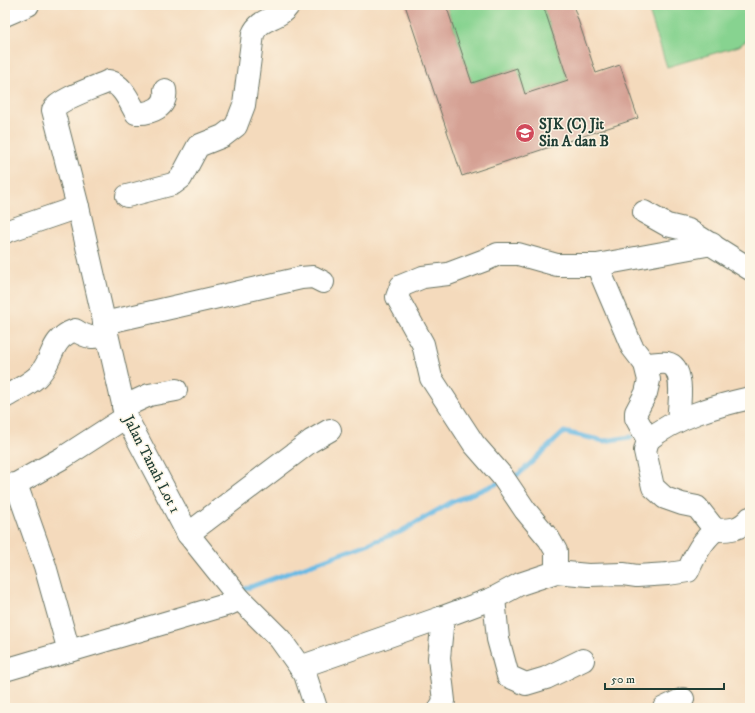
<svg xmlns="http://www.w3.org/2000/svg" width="755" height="713" font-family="'IM FELL DW Pica',serif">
  <rect width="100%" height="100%" fill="#fcf5e5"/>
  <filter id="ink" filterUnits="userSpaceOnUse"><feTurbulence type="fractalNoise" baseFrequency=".025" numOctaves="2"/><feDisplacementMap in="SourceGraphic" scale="8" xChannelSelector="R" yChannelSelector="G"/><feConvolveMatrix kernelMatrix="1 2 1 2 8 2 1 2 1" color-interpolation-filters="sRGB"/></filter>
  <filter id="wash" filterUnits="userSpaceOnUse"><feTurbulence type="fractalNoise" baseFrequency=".012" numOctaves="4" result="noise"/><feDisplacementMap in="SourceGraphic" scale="16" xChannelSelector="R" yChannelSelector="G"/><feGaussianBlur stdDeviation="0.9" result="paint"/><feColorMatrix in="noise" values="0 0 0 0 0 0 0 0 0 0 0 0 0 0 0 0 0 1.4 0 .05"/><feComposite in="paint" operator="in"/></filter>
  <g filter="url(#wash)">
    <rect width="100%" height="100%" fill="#f4dabc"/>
    <g fill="#87d390" stroke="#538862">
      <path d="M 446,5 L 543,5 L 568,80 L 525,94 L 516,68 L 472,83 Z"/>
      <path d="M 647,5 L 750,5 L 750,38 L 739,46 L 667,67 Z"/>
    </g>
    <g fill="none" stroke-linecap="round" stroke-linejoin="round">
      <g stroke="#69bae4" stroke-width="5">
        <path d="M 510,478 L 519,474 L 564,432 L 604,441 L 631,437"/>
        <path d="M 242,590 L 400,532 L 452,502 L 501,482"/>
      </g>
    </g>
    <g id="blocks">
      <path fill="#d5a194" d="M 405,5 L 446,5 L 472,83 L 517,68 L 525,94 L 568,80 L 543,5 L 573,5 L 596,73 L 620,65 L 638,118 L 462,176 Z"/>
    </g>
  </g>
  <g filter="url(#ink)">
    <use href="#blocks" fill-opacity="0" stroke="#6a7464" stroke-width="1"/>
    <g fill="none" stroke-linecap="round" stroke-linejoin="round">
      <g stroke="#6a7464" stroke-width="24">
        <g id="minor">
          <path d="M 5,15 L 28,5"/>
          <path d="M 165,90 C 168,107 151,114 136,113 C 129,101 123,85 109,81 C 96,87 59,99 53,110 L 78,207 L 126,417 L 188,534 L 240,599 L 280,639 L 305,674 L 316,708"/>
          <path d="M 127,196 L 173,184 L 181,178 L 198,146 L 223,136 L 236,126 L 244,105 L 253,34 C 260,17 279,20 289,5"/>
          <path d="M 644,212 L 667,225 L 688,230 L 750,269"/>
          <path d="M 5,232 L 78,207"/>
          <path d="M 597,265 L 712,244"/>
          <path d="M 104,323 L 301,278 L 313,277 L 323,282"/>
          <path d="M 645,364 C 652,364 660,362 667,363 C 686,367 679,407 678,421"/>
          <path d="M 5,397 C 15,391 28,385 37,377 C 55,360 48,340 75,330 C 87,338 94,339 107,334"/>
          <path d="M 123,407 L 149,395 L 176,390"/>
          <path d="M 648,440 C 676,417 715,406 750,398"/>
          <path d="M 16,484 L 45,566 L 69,651"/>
          <path d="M 5,485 L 16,484 L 64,457 L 126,417"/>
          <path d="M 188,534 L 311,441 L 330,430"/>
          <path d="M 556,572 L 556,551 L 549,539 L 525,510 L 502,476 L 474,444 L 431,378 L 423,344 L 397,297 L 401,286 L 423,277 L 448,274 L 485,260 L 498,254 L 518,254 L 557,265 L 597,265 L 632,347 L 645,364 L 649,380 L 646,393 L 636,412 L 636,418 L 648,440 L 645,451 L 653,487 L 665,498 L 682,504 L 697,507 L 715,530 C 730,530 740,530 750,518"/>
          <path d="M 494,598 L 498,639 L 508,676 L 526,684 L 546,678 L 583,660"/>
          <path d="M 300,667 L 443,617"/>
          <path d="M 5,670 L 229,604 L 240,599"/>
          <path d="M 440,708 L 444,701 L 439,658 L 443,617 L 494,598 L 520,584 L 556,572 L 588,575 L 623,574 L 637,576 L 668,574 L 688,571 C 695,555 702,541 715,530"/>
          <path d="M 664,708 L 683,699"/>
        </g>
      </g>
      <use href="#minor" stroke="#fff" stroke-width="22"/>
    </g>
  </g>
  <defs>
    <g id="school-disc" transform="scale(1)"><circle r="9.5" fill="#d1495b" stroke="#fcf5e5"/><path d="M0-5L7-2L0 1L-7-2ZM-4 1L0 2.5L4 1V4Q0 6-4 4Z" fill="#fff"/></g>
  </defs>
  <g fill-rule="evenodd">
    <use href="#school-disc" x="525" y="133"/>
  </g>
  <g text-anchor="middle" stroke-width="3" stroke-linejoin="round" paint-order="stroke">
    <g font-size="15" font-weight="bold" fill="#1f3d34" stroke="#fcf5e5" text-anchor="start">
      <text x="539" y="129">SJK (C) Jit<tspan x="539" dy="17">Sin A dan B</tspan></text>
    </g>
    <g font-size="15" fill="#1f3d34" stroke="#fcf5e5">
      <text transform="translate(152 464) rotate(63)" y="5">Jalan Tanah Lot 1</text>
    </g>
  </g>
  <rect width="755" height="713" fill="none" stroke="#fcf5e5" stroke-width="20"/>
  <path d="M605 683v6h119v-6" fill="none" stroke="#1f3d34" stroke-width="2"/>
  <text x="611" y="683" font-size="12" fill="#1f3d34" stroke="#fcf5e5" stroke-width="3" paint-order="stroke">50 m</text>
</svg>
